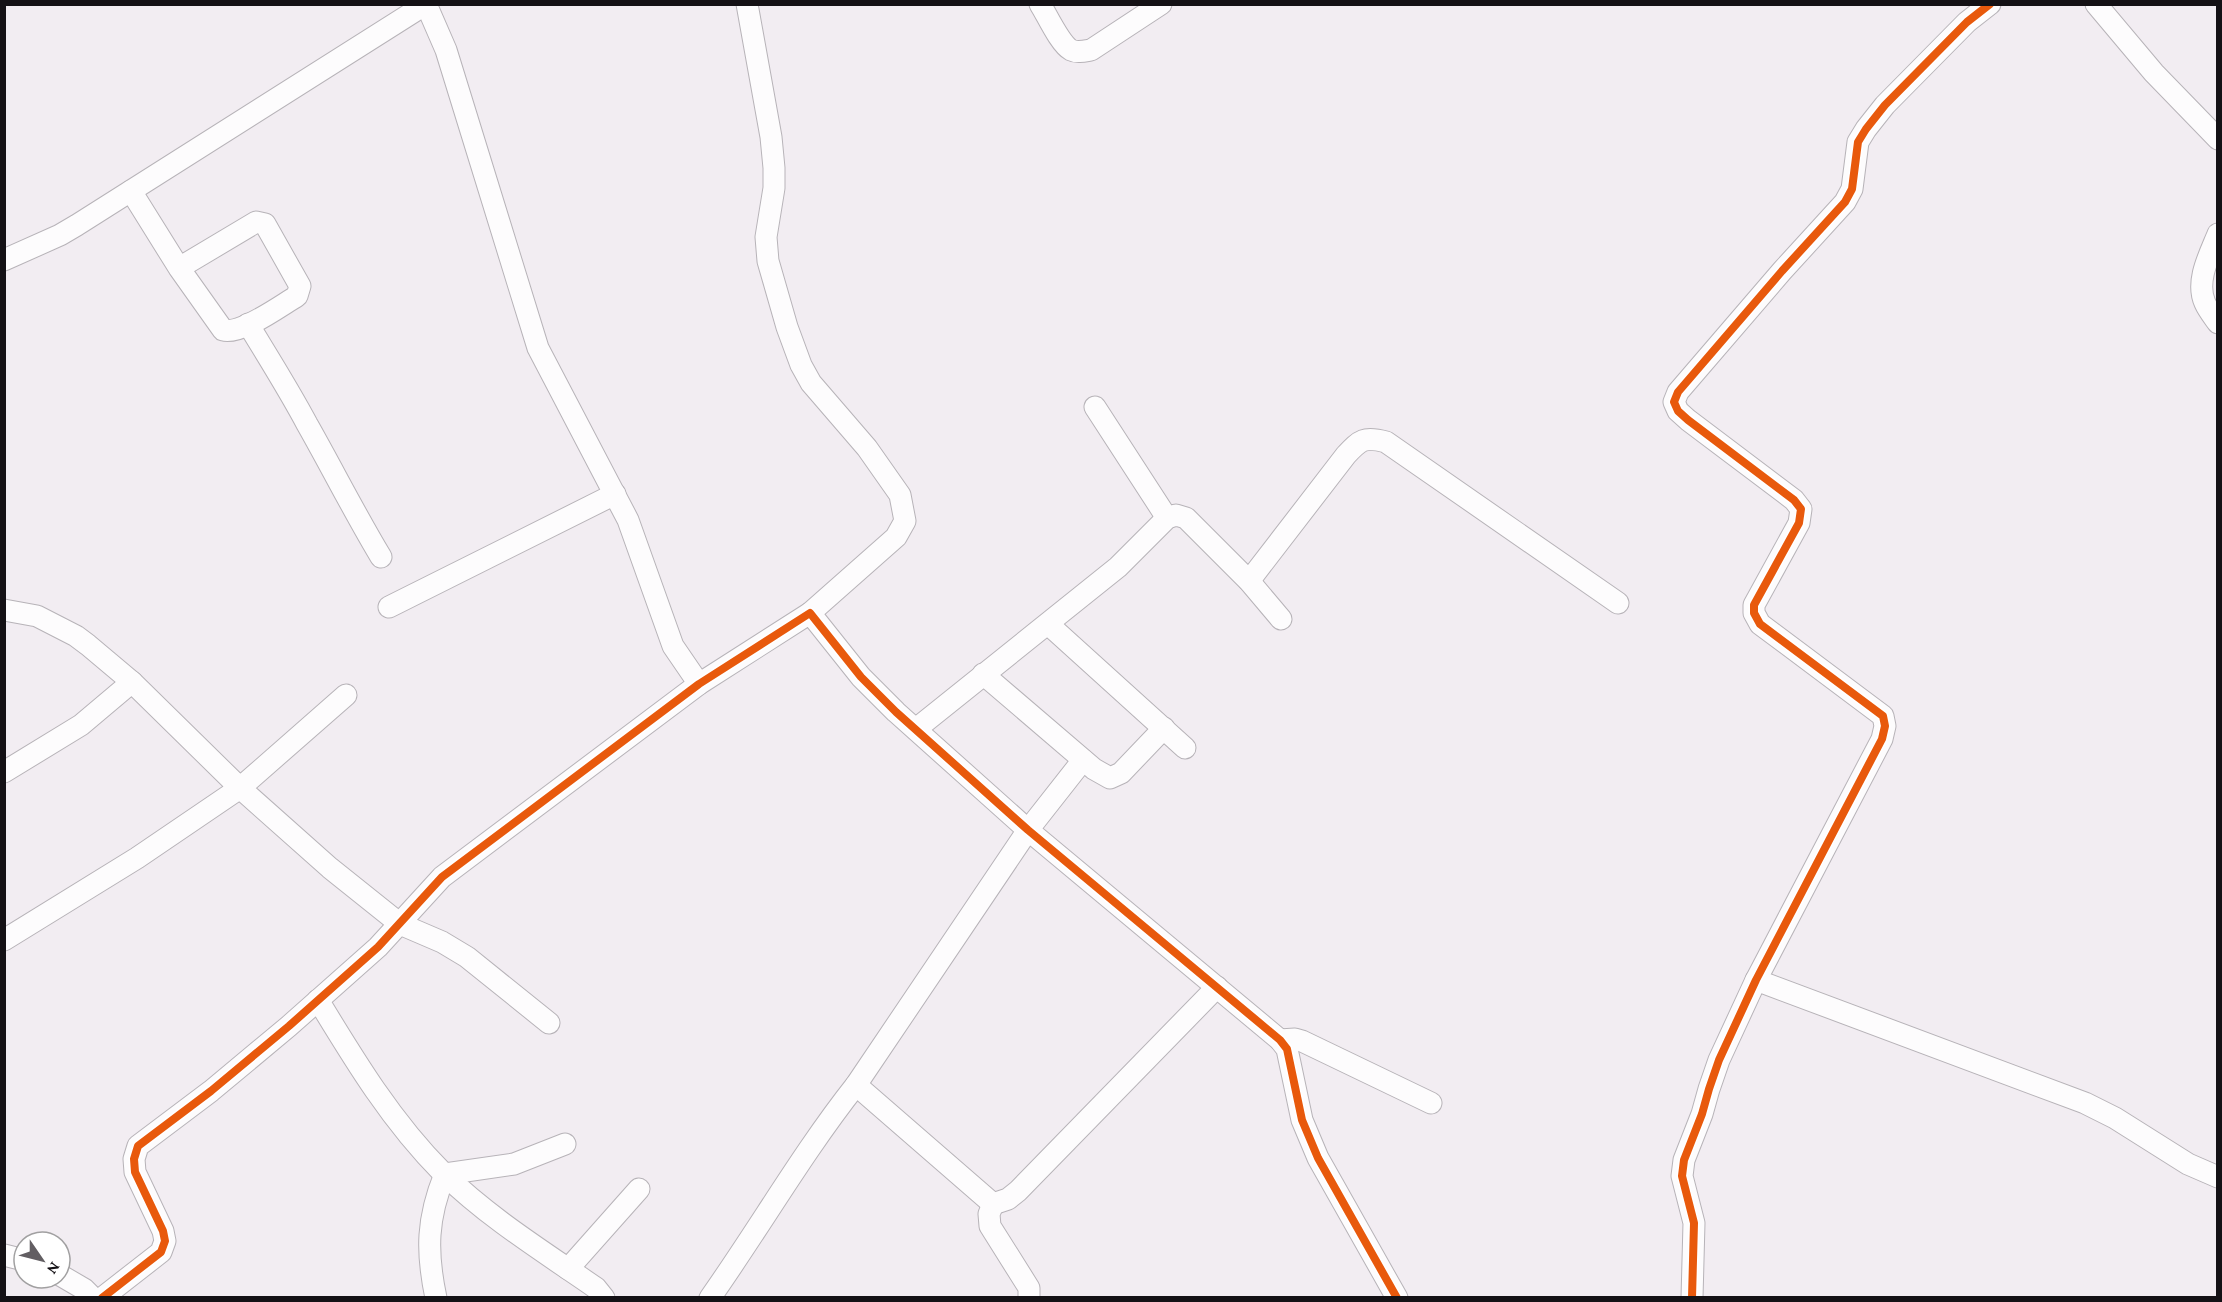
<svg xmlns="http://www.w3.org/2000/svg" width="2222" height="1302" font-family="'Crimson Pro',serif">
  <rect width="100%" height="100%" fill="#f2edf2"/>
  <g fill="none" stroke-linecap="round" stroke-linejoin="round">
    <g stroke="#b7b3b8" stroke-width="23">
      <g id="minor">
        <path d="M 426,4 L 446,50 L 538,348 L 628,520 L 673,646 L 699,684"/>
        <path d="M 747,4 L 771,137 L 774,168 L 774,188 L 766,237 L 768,261 L 787,327 L 801,365 L 811,383 L 867,448 L 900,495 L 905,521 L 896,537 L 810,613"/>
        <path d="M 1040,4 C 1047,15 1060,44 1071,50 C 1077,53 1085,51 1091,50 L 1161,4"/>
        <path d="M 2096,4 L 2154,73 L 2218,139"/>
        <path d="M 131,191 L 179,268 L 223,330 C 241,335 280,306 297,296 L 300,286 L 265,224 L 256,222 L 179,268"/>
        <path d="M 2218,234 C 2210,254 2195,281 2205,303 C 2208,310 2213,316 2218,323"/>
        <path d="M 4,260 L 60,235 L 77,225 L 426,4"/>
        <path d="M 248,324 C 268,357 289,390 307,424 C 332,468 355,514 381,557"/>
        <path d="M 1095,407 L 1167,518"/>
        <path d="M 1249,581 L 1346,455 C 1360,440 1364,436 1386,442 L 1618,603"/>
        <path d="M 389,607 L 615,494"/>
        <path d="M 4,610 L 37,616 L 76,636 L 88,645 L 132,682 L 240,788 L 137,858 L 4,940"/>
        <path d="M 1048,624 L 1185,748"/>
        <path d="M 983,674 L 1094,769 L 1110,778 L 1121,773 L 1164,728"/>
        <path d="M 346,695 L 240,788 L 330,868 L 400,924 L 442,942 L 467,957 L 549,1023"/>
        <path d="M 916,729 L 1118,567 L 1167,518 L 1176,515 L 1186,518 L 1249,581 L 1281,619"/>
        <path d="M 4,772 L 81,725 L 132,682"/>
        <path d="M 1756,980 L 2085,1103 L 2115,1118 L 2188,1164 L 2218,1177"/>
        <path d="M 318,1000 C 355,1061 392,1122 443,1173 C 489,1218 544,1252 596,1288 L 604,1298"/>
        <path d="M 1280,1040 L 1295,1039 L 1302,1041 L 1431,1103"/>
        <path d="M 856,1085 L 993,1204 L 1008,1199 L 1018,1191 L 1217,987"/>
        <path d="M 993,1204 L 989,1214 L 990,1226 L 1029,1288 L 1029,1298"/>
        <path d="M 4,1255 L 24,1260"/>
        <path d="M 568,1269 L 639,1189"/>
        <path d="M 60,1275 L 84,1289 L 93,1298"/>
        <path d="M 102,1298 L 161,1252 L 165,1241 L 163,1231 L 135,1172 L 134,1159 L 138,1146 L 211,1091 L 289,1026 L 378,947 L 442,877 L 699,684 L 810,613 L 861,677 L 896,712 L 1028,830 L 1280,1040 L 1287,1049 L 1302,1120 L 1318,1158 L 1397,1298"/>
        <path d="M 436,1298 C 426,1251 427,1218 445,1174 L 514,1164 L 565,1144"/>
        <path d="M 710,1298 C 760,1227 803,1152 856,1085 L 1028,830 L 1083,760"/>
        <path d="M 1692,1298 L 1694,1223 L 1682,1176 L 1684,1160 L 1702,1114 L 1709,1089 L 1719,1060 L 1756,980 L 1882,739 L 1885,726 L 1883,716 L 1760,624 L 1754,613 L 1754,605 L 1799,523 L 1801,509 L 1794,500 L 1688,420 L 1678,411 L 1674,402 L 1678,392 L 1782,271 L 1845,202 L 1852,189 L 1858,142 L 1866,129 L 1885,105 L 1967,22 L 1990,4"/>
      </g>
    </g>
    <use href="#minor" stroke="#fdfcfd" stroke-width="21"/>
    <g stroke="#fff" stroke-width="11">
      <g id="cycleway">
        <path d="M 102,1298 L 161,1252 L 165,1241 L 163,1231 L 135,1172 L 134,1159 L 138,1146 L 211,1091 L 289,1026 L 378,947 L 442,877 L 699,684 L 810,613 L 861,677 L 896,712 L 1028,830 L 1280,1040 L 1287,1049 L 1302,1120 L 1318,1158 L 1397,1298"/>
        <path d="M 1692,1298 L 1694,1223 L 1682,1176 L 1684,1160 L 1702,1114 L 1709,1089 L 1719,1060 L 1756,980 L 1882,739 L 1885,726 L 1883,716 L 1760,624 L 1754,613 L 1754,605 L 1799,523 L 1801,509 L 1794,500 L 1688,420 L 1678,411 L 1674,402 L 1678,392 L 1782,271 L 1845,202 L 1852,189 L 1858,142 L 1866,129 L 1885,105 L 1967,22 L 1990,4"/>
      </g>
    </g>
    <use href="#cycleway" stroke="#e8590c" stroke-width="8"/>
  </g>
  <rect width="2222" height="1302" fill="none" stroke="#141115" stroke-width="12"/>
  <g transform="translate(42 1260) rotate(125)"><circle r="28" fill="#ffffff" stroke="#a1a0a1" stroke-width="1.5"/>
  <path d="M0-4.5L10 22L0 15L-10 22Z" fill="#625e62"/>
  <text y="-9" font-size="16" font-weight="bold" text-anchor="middle" fill="#141115">N</text>
  </g>
</svg>
